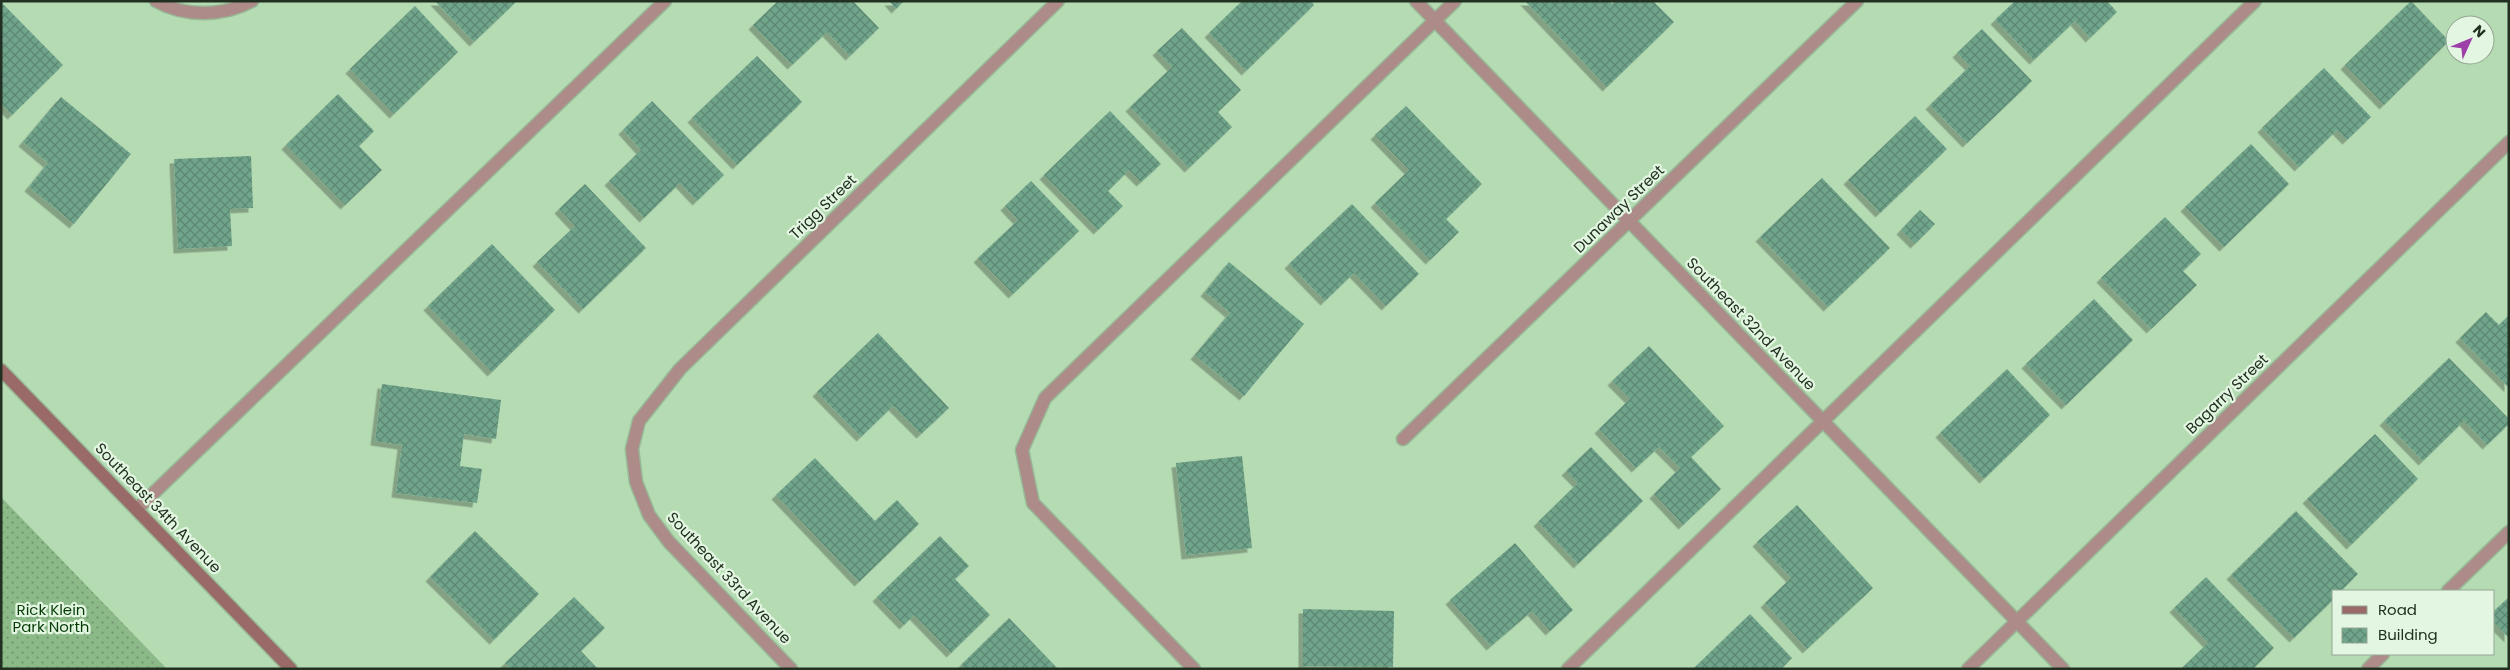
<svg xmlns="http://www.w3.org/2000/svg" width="2510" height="670" font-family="Poppins,sans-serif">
  <defs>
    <pattern id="grass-dots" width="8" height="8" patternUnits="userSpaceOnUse" patternTransform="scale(1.25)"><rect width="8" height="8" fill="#8bb988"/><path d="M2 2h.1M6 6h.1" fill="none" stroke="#71976f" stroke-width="1.8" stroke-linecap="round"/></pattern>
    <pattern id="building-cross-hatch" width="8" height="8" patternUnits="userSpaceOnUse" patternTransform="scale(1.25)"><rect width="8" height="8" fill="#70a58c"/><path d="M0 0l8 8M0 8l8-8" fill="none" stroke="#5c8772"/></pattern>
    <filter id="shadow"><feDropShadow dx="-4.5" dy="4.5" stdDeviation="0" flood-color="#0004"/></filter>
  </defs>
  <rect width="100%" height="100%" fill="#b5dbb3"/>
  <path fill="url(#grass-dots)" d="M 1,497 L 167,669 L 1,669 Z"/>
  <g fill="url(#building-cross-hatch)" filter="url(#shadow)">
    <path d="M 435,1 L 517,1 L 474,42 Z"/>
    <path d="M 778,1 L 853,1 L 879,28 L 850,56 L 827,32 L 792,65 L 753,25 Z"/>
    <path d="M 889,1 L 904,1 L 896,9 Z"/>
    <path d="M 1242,1 L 1311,1 L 1314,5 L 1246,71 L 1209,33 Z"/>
    <path d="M 1525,1 L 1610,1 L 1612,4 L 1615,1 L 1653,1 L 1674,22 L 1607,87 Z"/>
    <path d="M 2015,1 L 2107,1 L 2117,12 L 2090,38 L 2075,21 L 2034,60 L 1995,20 Z"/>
    <path d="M 2411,1 L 2449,41 L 2384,105 L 2345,65 Z"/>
    <path d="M 1,2 L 63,65 L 12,115 L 1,104 Z"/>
    <path d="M 415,6 L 458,52 L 394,114 L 350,69 Z"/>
    <path d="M 1182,28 L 1241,90 L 1218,112 L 1232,127 L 1189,168 L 1130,107 L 1172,67 L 1157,51 Z"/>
    <path d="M 1982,29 L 2032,81 L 1967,143 L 1930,105 L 1970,66 L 1957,53 Z"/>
    <path d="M 757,56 L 802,102 L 737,165 L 692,118 Z"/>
    <path d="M 2324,68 L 2371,117 L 2347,140 L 2337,130 L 2299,167 L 2262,128 Z"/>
    <path d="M 338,94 L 374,131 L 359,146 L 382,170 L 345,205 L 286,145 Z"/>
    <path d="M 61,97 L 131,154 L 74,224 L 29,187 L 48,163 L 23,142 Z"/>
    <path d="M 652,101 L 724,175 L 697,201 L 680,183 L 644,218 L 609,181 L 641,150 L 623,130 Z"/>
    <path d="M 1406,106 L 1482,184 L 1446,219 L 1459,232 L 1430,260 L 1375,203 L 1409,170 L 1375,135 Z"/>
    <path d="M 1110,111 L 1161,164 L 1141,182 L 1129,170 L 1108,191 L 1123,206 L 1098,230 L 1044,175 Z"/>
    <path d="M 1915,116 L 1947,149 L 1880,213 L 1848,180 Z"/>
    <path d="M 2251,144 L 2289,184 L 2224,247 L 2185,207 Z"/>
    <path d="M 251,156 L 253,208 L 230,209 L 232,246 L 178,249 L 174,159 Z"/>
    <path d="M 1822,178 L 1890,248 L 1828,307 L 1760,237 Z"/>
    <path d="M 1031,181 L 1079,231 L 1013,294 L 978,258 L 1018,220 L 1005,206 Z"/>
    <path d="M 585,184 L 646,248 L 583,309 L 537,262 L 575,226 L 559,209 Z"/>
    <path d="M 1352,204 L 1419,274 L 1386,306 L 1354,273 L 1325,301 L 1289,264 Z"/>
    <path d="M 1920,210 L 1935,224 L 1915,244 L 1901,230 Z"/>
    <path d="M 2165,217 L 2201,254 L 2183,271 L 2197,285 L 2151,329 L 2101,278 Z"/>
    <path d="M 492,244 L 555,310 L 492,372 L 428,306 Z"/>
    <path d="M 1229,262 L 1304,324 L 1244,396 L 1195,355 L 1230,313 L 1205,292 Z"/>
    <path d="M 2094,299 L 2133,340 L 2066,405 L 2026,364 Z"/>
    <path d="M 2486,312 L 2499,325 L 2509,315 L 2509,388 L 2460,338 Z"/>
    <path d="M 878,333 L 949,408 L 921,434 L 893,406 L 861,437 L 817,392 Z"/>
    <path d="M 1649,346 L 1724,426 L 1691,457 L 1721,489 L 1683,525 L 1654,494 L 1680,468 L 1659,447 L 1636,468 L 1599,429 L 1630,399 L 1612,381 Z"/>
    <path d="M 2449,358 L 2509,419 L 2509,424 L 2487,445 L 2464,421 L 2423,461 L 2384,421 Z"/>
    <path d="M 2007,369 L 2050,415 L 1984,479 L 1940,433 Z"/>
    <path d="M 382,384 L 501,400 L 496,439 L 464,434 L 460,466 L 482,469 L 477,503 L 396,493 L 402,445 L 375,441 Z"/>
    <path d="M 2375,434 L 2418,479 L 2351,545 L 2307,499 Z"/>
    <path d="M 1591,447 L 1643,501 L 1578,564 L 1538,522 L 1578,483 L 1566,471 Z"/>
    <path d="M 1242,456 L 1252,548 L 1186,555 L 1176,463 Z"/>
    <path d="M 815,458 L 875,521 L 897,500 L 919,524 L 859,582 L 776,495 Z"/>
    <path d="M 1797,505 L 1873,588 L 1807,649 L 1765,603 L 1791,578 L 1757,542 Z"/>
    <path d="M 2296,511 L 2358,574 L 2341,591 L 2334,591 L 2334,599 L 2294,638 L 2231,575 Z"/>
    <path d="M 475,531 L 539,594 L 494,640 L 430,577 Z"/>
    <path d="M 940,536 L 969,566 L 955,579 L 990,615 L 951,653 L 914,615 L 904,625 L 877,597 Z"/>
    <path d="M 1515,543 L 1573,610 L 1550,631 L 1532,611 L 1491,646 L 1450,600 Z"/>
    <path d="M 2206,577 L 2274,648 L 2253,669 L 2181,669 L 2208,643 L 2174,608 Z"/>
    <path d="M 574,597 L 605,628 L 581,651 L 598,669 L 511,669 L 505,663 Z"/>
    <path d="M 2509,597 L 2509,638 L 2494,623 L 2494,611 Z"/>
    <path d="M 1303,609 L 1394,611 L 1393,667 L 1303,666 Z"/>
    <path d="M 1750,614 L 1792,658 L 1781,669 L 1693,669 Z"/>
    <path d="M 1009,618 L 1058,669 L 965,669 L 961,665 Z"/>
  </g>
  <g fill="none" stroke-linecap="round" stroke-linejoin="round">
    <g stroke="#97b996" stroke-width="15">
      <g id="lane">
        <path d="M 137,509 L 665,1"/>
        <path d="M 2448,591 L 2509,532"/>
        <path d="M 1194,669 L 1033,503 L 1022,450 L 1045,398 L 1455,1"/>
        <path d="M 1568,669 L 2255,1"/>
        <path d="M 2368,669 L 2383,654"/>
      </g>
    </g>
    <g stroke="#97b996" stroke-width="15">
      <g id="street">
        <path d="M 156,1 C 185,17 222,17 252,1"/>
        <path d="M 1416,1 L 2063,669"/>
        <path d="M 1403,439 L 1857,1"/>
        <path d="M 791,669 L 669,542 L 649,515 L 636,482 L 632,449 L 639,421 L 680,369 L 1058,1"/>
        <path d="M 1968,669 L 2509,142"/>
      </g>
    </g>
    <g stroke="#97b996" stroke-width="15">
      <path id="secondary" d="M 1,370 L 291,669"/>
    </g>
    <use href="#lane" stroke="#ac8b89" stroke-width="12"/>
    <use href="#street" stroke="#ac8b89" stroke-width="12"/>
    <use href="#secondary" stroke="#996a67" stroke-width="12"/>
  </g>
  <g text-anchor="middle" stroke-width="4.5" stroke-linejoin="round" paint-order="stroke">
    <g font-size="15" fill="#213020" stroke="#e3f6e1">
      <text transform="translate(823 207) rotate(-44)" y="5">Trigg Street</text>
      <text transform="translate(1619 209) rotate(-44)" y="5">Dunaway Street</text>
      <text transform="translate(1751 324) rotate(46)" y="5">Southeast 32nd Avenue</text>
      <text transform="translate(2227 394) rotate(-44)" y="5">Bagarry Street</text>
      <text transform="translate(158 508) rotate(46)" y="5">Southeast 34th Avenue</text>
      <text transform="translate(729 578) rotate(47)" y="5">Southeast 33rd Avenue</text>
    </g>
    <g font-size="15" fill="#073c09" stroke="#e3f6e1">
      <text x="51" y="615">Rick Klein<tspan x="51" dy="17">Park North</tspan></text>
    </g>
  </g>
  <rect width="2510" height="670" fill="none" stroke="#213020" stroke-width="5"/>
  <rect x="2332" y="590" width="162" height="65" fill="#e3f6e1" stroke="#95a794"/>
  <rect x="2342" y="606" width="25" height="8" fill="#996a67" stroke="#95a794"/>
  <text x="2378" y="615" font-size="15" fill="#213020">Road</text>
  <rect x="2342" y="628" width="25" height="15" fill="url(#building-cross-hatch)" stroke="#95a794"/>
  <text x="2378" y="640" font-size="15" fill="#213020">Building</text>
  <g transform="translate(2470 40) rotate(46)"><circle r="24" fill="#e3f6e1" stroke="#95a794"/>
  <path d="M0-4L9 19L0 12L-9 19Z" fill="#9d3fa8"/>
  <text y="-8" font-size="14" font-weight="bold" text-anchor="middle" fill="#213020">N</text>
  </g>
</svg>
